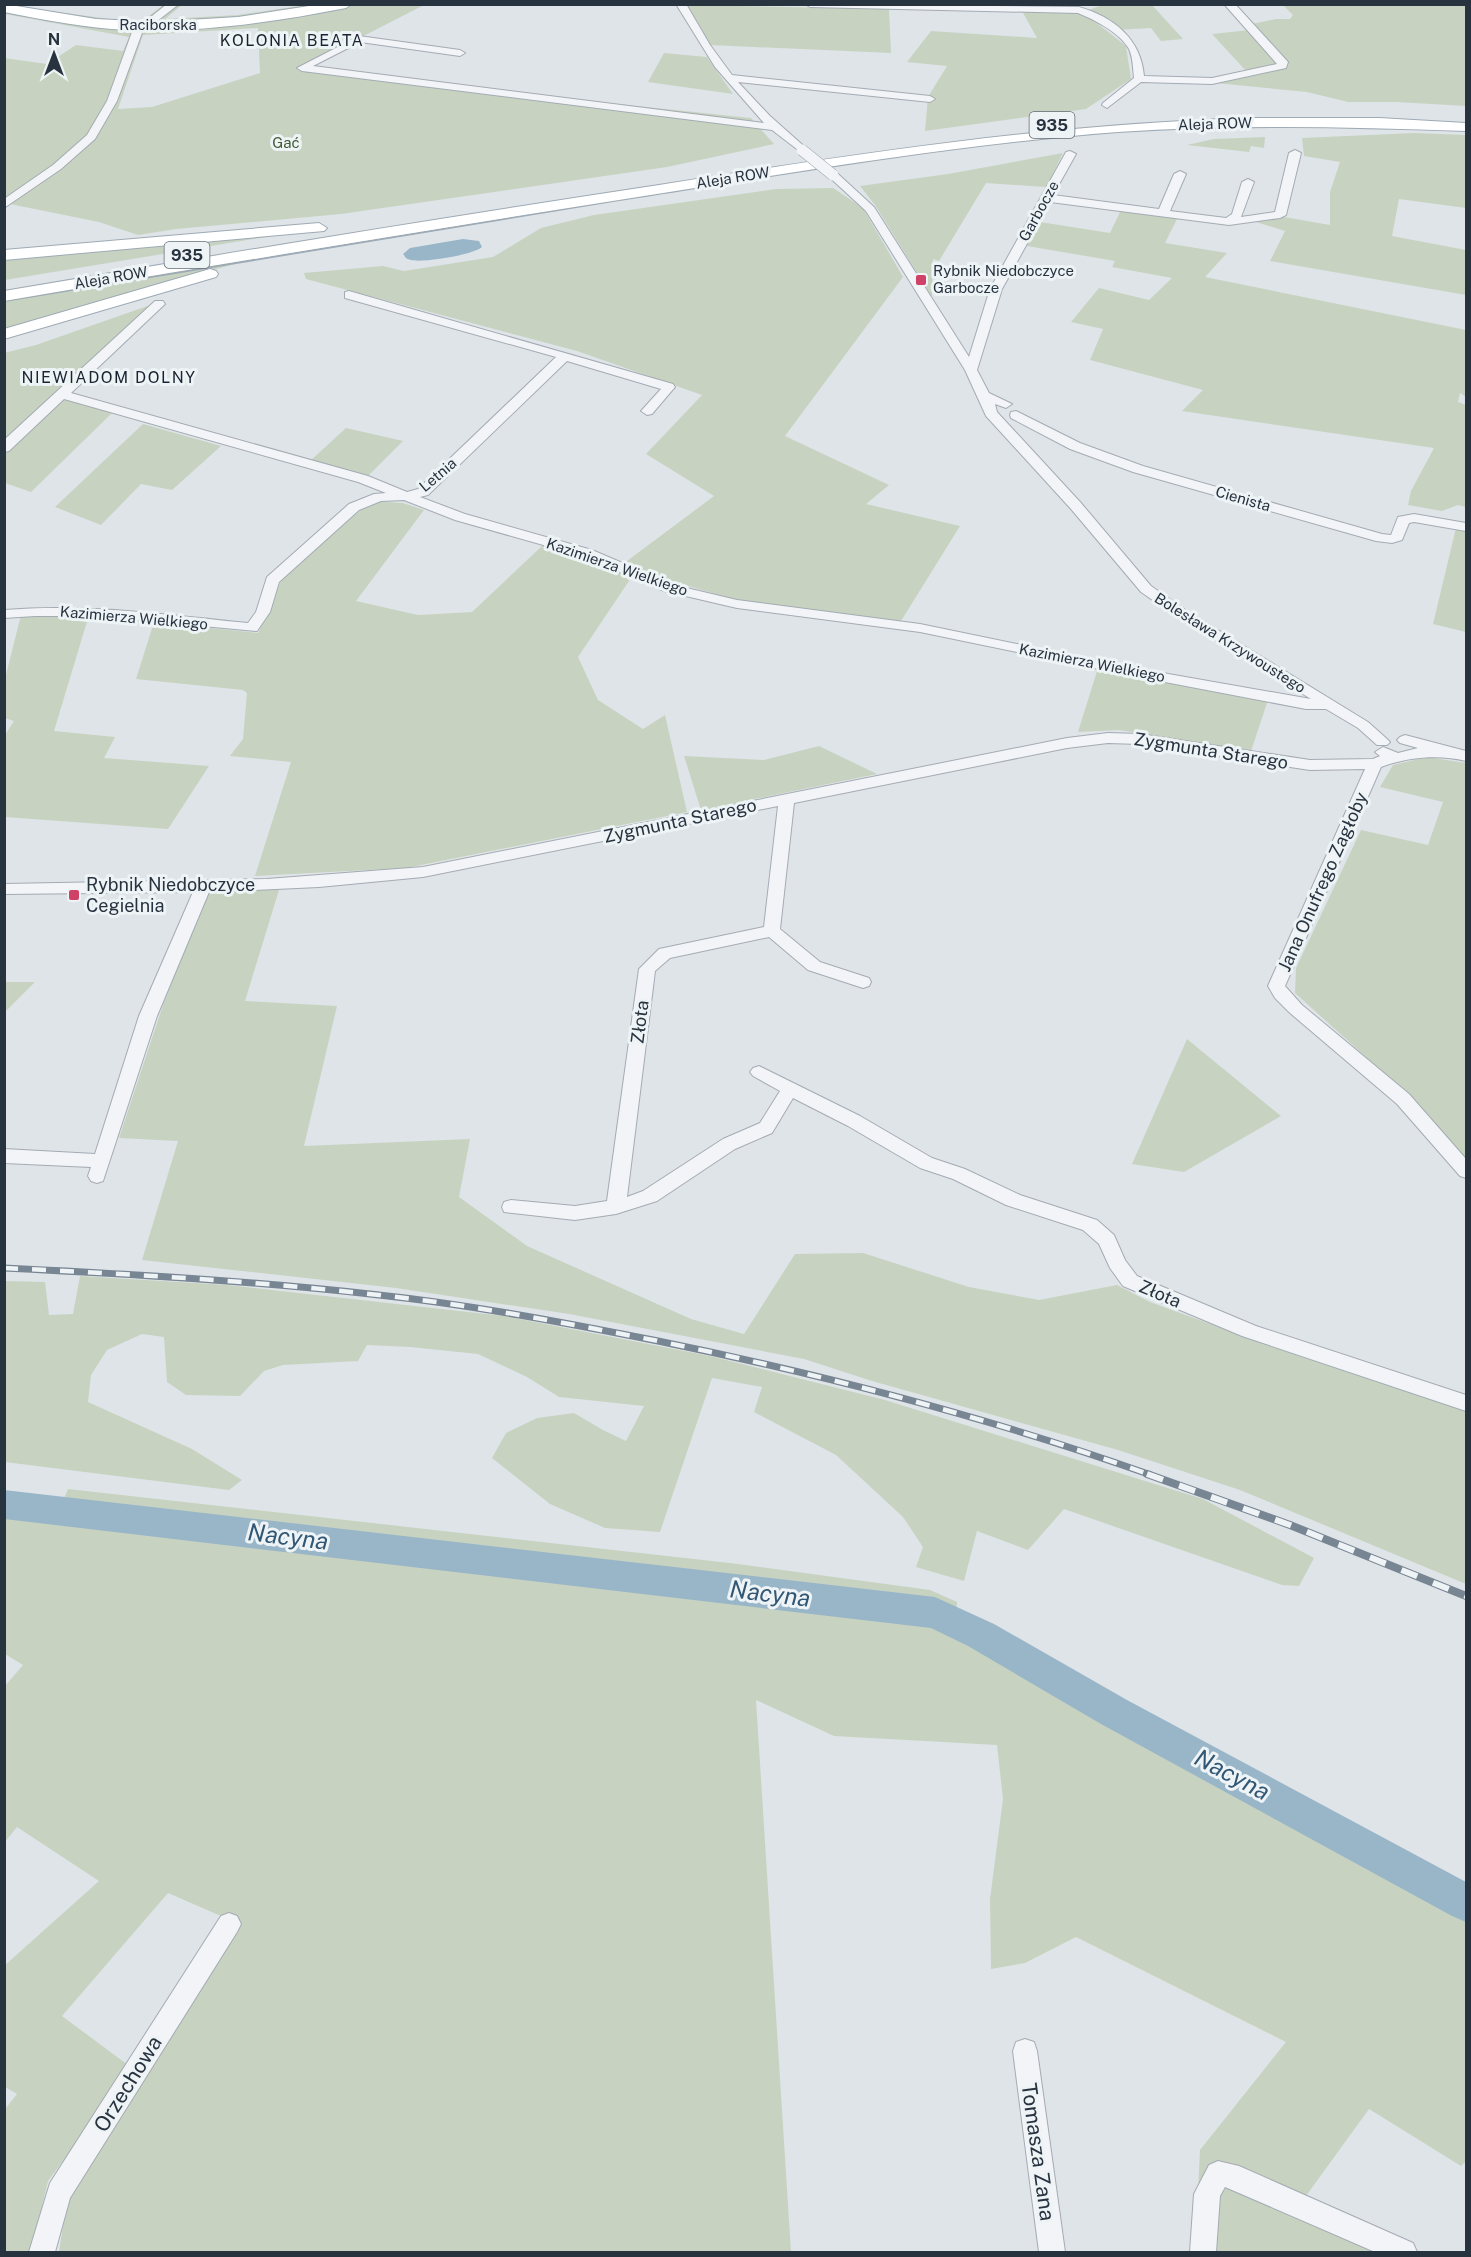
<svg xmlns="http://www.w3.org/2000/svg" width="1471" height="2257" font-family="'Public Sans',sans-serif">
  <rect width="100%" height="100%" fill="#dfe4e9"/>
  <g fill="#c7d3c0" fill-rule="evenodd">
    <path d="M 5,5 L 140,23 L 163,5 L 182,5 L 165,19 L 238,15 L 306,5 L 424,5 L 299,69 L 492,95 L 554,101 L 570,99 L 751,118 L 774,144 L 667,167 L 341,214 L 176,229 L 138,235 L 99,222 L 5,203 L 4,58 L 47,64 L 76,45 L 123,51 L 129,37 L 5,14 ZM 258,28 L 260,73 L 152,107 L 118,109 L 143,35 Z"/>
    <path d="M 685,5 L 889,9 L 891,53 L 710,45 Z"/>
    <path d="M 1102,5 L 1152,5 L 1183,39 L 1161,41 L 1151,28 L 1116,30 L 1089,10 Z"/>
    <path d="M 1283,5 L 1466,5 L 1466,106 L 1397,102 L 1348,102 L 1307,92 L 1215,83 L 1285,66 L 1287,60 L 1252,24 L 1276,19 L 1290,19 L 1293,15 Z"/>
    <path d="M 1022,11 L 1077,13 L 1088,16 L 1126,46 L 1131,79 L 1086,109 L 925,131 L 928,97 L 947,66 L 907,62 L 931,31 L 1037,38 Z"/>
    <path d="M 1250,30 L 1279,66 L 1247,72 L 1212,34 Z"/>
    <path d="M 664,53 L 707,57 L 733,94 L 648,82 Z"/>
    <path d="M 1414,133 L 1466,135 L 1466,208 L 1399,199 L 1392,236 L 1466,250 L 1466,295 L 1270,261 L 1285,231 L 1256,222 L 1284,217 L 1330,225 L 1330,192 L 1340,162 L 1304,156 L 1302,138 Z"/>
    <path d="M 1265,137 L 1264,148 L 1251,146 L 1249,152 L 1187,145 L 1214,139 Z"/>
    <path d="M 1063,153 L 1046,187 L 986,183 L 939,261 L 933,259 L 932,297 L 875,205 L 860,186 L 948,174 Z"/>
    <path d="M 833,188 L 863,208 L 903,277 L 785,436 L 889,485 L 866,504 L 960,526 L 901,621 L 889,622 L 737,600 L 674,582 L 623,564 L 714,496 L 646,454 L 702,395 L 577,351 L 306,279 L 304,273 L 383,266 L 404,271 L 493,257 L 541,228 L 594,215 L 776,189 Z"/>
    <path d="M 1121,210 L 1178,217 L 1165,243 L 1227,253 L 1205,277 L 1466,330 L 1466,397 L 1460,393 L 1458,402 L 1466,405 L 1466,507 L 1458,505 L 1442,511 L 1408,505 L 1411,491 L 1434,448 L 1182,411 L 1203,390 L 1090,360 L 1103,329 L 1071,322 L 1099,288 L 1149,300 L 1172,278 L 1112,267 L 1115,261 L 1027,246 L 1040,222 L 1110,233 Z"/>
    <path d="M 290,233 L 5,280 L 5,258 Z"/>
    <path d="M 266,255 L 5,330 L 5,301 Z"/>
    <path d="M 156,303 L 5,440 L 4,353 L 36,345 Z"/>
    <path d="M 60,399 L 113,412 L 31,492 L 5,483 L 5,454 Z"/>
    <path d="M 143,424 L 221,446 L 172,490 L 141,484 L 101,525 L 55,507 Z"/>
    <path d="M 346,428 L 403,441 L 367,477 L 309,462 Z"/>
    <path d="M 373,501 L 403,503 L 424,510 L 356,601 L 418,615 L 472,612 L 543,545 L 590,559 L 631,578 L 578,657 L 598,700 L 643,729 L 665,715 L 687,812 L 406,868 L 255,876 L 291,762 L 230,756 L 243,739 L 247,693 L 243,690 L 136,679 L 154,622 L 258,633 L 282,579 L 329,535 Z"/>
    <path d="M 1456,528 L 1466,530 L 1466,632 L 1433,624 Z"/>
    <path d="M 21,615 L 89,615 L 54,731 L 115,737 L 104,758 L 209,766 L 168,829 L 5,817 L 5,735 L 14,721 L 5,718 L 5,679 Z"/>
    <path d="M 1098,668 L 1268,700 L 1251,751 L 1119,730 L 1078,732 Z"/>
    <path d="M 819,746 L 877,774 L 701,810 L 684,756 L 764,760 Z"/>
    <path d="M 1427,757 L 1466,763 L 1466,1158 L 1408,1095 L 1295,993 L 1296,968 L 1361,830 L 1428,845 L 1443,802 L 1380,787 L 1393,765 Z"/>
    <path d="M 208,890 L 279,890 L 245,1001 L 337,1006 L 304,1146 L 470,1139 L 459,1197 L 527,1246 L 691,1319 L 744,1334 L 795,1254 L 863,1253 L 969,1287 L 1039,1300 L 1117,1285 L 1150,1302 L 1296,1355 L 1466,1411 L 1466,1584 L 1240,1490 L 1118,1450 L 872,1381 L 804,1359 L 569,1314 L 396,1288 L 142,1260 L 178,1141 L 119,1138 L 164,1002 Z"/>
    <path d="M 5,982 L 35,982 L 5,1012 Z"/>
    <path d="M 1187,1039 L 1281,1116 L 1184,1172 L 1132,1164 Z"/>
    <path d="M 80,1276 L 228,1285 L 504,1316 L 710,1356 L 885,1400 L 1203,1499 L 1314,1558 L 1299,1586 L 1282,1585 L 1064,1509 L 1028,1550 L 977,1531 L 964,1581 L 916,1567 L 923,1547 L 903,1517 L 836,1455 L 754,1412 L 762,1387 L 712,1378 L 660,1532 L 605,1528 L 550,1504 L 492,1458 L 506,1433 L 537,1418 L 574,1413 L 603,1430 L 626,1441 L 644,1406 L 559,1397 L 527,1377 L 478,1354 L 410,1347 L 367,1345 L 358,1361 L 283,1365 L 264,1371 L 240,1396 L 186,1395 L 167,1382 L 164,1337 L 142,1334 L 107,1350 L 91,1375 L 88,1402 L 192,1449 L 242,1480 L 229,1490 L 5,1462 L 5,1281 L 45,1282 L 49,1315 L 73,1314 Z"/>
    <path d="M 68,1489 L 730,1563 L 930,1590 L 957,1602 L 956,1614 L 936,1607 L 62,1503 Z"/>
    <path d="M 5,1509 L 928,1618 L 998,1652 L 1466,1917 L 1466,2161 L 1461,2166 L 1369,2109 L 1298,2207 L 1371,2252 L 1195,2252 L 1200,2150 L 1286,2042 L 1076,1937 L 1025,1963 L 991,1969 L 990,1899 L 1003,1799 L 997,1745 L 834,1736 L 756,1700 L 791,2252 L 59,2252 L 68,2192 L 237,1923 L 168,1893 L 62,2016 L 132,2068 L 48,2181 L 31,2252 L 5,2252 L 5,2109 L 17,2094 L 5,2087 L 4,1966 L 99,1881 L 17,1827 L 5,1842 L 5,1686 L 23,1665 L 5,1654 Z"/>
  </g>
  <path fill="#99b6c9" d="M 463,239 L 479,241 L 482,247 C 473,255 422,263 411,260 C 406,259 406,258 403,254 L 410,248 Z"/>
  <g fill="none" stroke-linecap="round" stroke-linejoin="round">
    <path fill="#99b6c9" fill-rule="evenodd" d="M 4,1490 L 935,1597 L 994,1624 L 1127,1700 L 1466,1882 L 1466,1922 L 1452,1916 L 1101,1724 L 968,1646 L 931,1628 L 4,1519 Z"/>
    <g stroke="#a4abb3" stroke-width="2">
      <g id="minor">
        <path d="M 167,4 L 179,4 L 142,33 L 117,101 L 95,139 L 61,169 L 4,208 L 4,199 L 53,165 L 87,135 L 107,101 L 132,32 Z"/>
        <path d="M 676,4 L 686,4 L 710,45 L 732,75 L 930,96 L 935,99 L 930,102 L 738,82 L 770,116 L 806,148 L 807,150 L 802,153 L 772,130 L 302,71 L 297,68 L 359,36 L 460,50 L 465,53 L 460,56 L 360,42 L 313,66 L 764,123 L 715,67 Z"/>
        <path d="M 805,4 L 1079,7 C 1114,17 1141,39 1144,76 L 1212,78 L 1277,64 L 1224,4 L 1235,4 L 1288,62 L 1286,68 L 1212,84 L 1141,82 L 1107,108 L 1102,105 L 1103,103 L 1134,78 C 1133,69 1133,58 1129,49 C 1120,33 1095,20 1078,13 L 810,7 Z"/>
        <path d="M 1295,150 L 1301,153 L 1286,215 L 1280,218 L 1229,225 L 1050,202 L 1002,289 L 977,370 L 989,393 L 1012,404 L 1006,408 L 995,404 L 997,412 L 1081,503 L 1151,586 L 1187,611 L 1368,722 L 1387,739 L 1390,742 L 1387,745 L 1377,745 L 1358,728 L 1326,709 L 1306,709 L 1123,674 L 920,632 L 737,608 L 664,591 L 582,556 L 455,520 L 404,500 L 381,501 L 359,510 L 279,582 L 270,612 L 257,631 L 97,616 L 35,616 L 4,618 L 4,610 C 87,603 167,615 248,623 L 256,612 L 267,577 L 349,504 L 374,494 L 386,493 L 358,482 L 64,399 L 9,451 L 4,452 L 4,440 L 155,301 L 163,301 L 165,304 L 71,393 L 368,476 L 407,492 L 418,489 L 556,357 L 345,298 L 345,292 L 349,291 L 673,384 L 675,387 L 652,414 L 647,415 L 641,411 L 661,389 L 567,361 L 428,495 L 420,497 L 465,514 L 592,550 L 674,585 L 737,600 L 920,624 L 1123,666 L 1311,699 L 1177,617 L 1141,592 L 1071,509 L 986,416 L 965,370 L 866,211 L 827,175 L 829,173 L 837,173 L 874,207 L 969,357 L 990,289 L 1066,152 L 1070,151 L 1076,154 L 1053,195 L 1159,209 L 1174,174 L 1180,171 L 1186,174 L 1170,211 L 1226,218 L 1232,214 L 1242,182 L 1248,179 L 1254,182 L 1241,217 L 1275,212 L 1289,153 Z"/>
        <path d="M 1016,411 L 1080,443 L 1143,466 L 1382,534 L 1391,535 L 1398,517 L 1414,514 L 1466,523 L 1466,531 L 1414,522 L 1409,523 L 1402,540 L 1392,543 L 1376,541 L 1133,472 L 1070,449 L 1011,418 L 1010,415 L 1011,412 Z"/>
        <path d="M 1108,733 L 1140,734 L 1310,760 L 1373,759 L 1380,756 L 1375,752 L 1383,747 L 1398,753 L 1418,748 L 1400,743 L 1397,740 L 1400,737 L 1405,735 L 1466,751 L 1466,761 C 1439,754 1407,757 1381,767 L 1285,986 L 1302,1005 L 1409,1094 L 1466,1159 L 1466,1178 L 1460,1176 L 1397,1104 L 1290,1013 L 1275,998 L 1268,986 L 1365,769 L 1310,770 L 1140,744 L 1108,743 L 1067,748 L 794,803 L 780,929 L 820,962 L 869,978 L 871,982 L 869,986 L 863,988 L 808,970 L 769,937 L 670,958 L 655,971 L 627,1197 L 643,1191 L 723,1139 L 760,1123 L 780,1091 L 753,1076 L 750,1072 L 753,1068 L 759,1066 L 860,1116 L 932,1158 L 965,1169 L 1020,1195 L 1097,1220 L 1114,1235 L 1125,1260 L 1137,1276 L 1256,1326 L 1466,1395 L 1466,1411 L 1242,1336 L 1123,1286 L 1110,1268 L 1099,1244 L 1083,1230 L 1006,1205 L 953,1179 L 920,1168 L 848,1126 L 793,1098 L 772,1133 L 735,1149 L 657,1201 L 616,1214 L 575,1220 L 504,1212 L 502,1207 L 504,1202 L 511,1200 L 575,1206 L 607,1201 L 639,969 L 659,949 L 764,927 L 778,806 L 423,877 L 319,887 L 209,892 L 157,1016 L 103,1181 L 97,1183 L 91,1181 L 88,1176 L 91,1167 L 4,1163 L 4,1149 L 95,1154 L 139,1016 L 193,892 L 4,894 L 4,884 L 267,879 L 423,867 L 1067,738 Z"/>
        <path d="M 229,1913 L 237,1916 L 241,1924 L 237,1932 L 70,2198 L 55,2252 L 29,2252 L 50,2183 L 221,1916 Z"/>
        <path d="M 1025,2039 L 1034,2042 L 1037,2051 L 1065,2252 L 1039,2252 L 1013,2051 L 1016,2042 Z"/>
        <path d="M 1218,2161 L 1239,2166 L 1413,2243 L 1417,2252 L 1375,2252 L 1225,2187 L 1220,2196 L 1216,2252 L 1190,2252 L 1194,2194 L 1209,2165 Z"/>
      </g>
    </g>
    <g stroke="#9eaab4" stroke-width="2">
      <g id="major">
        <path d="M 4,4 L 96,19 L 155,22 L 238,17 L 322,4 L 352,4 L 346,8 C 274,22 201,33 127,30 C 86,28 45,20 4,12 Z"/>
        <path d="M 1249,118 L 1379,118 L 1466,123 L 1466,131 C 1350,127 1235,124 1118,132 C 951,145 785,174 619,200 C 414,232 209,266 4,301 L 4,291 C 222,254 441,218 659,185 C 855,154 1050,124 1249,118 Z"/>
        <path d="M 319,223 L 327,228 L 324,231 L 4,260 L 4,250 Z"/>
        <path d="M 210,269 L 216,271 L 218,274 L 216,277 L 4,339 L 4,329 Z"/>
      </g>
    </g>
    <use href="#minor" fill="#f2f4f7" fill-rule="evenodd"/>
    <use href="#major" fill="#fff" fill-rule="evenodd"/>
    <g stroke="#788592" stroke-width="7">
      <path id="rail-far1" d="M 4,1268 C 130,1274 254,1281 379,1295 C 473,1305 566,1323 658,1341 C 825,1375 991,1418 1151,1475"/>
    </g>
    <g stroke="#788592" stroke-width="8">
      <path id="rail" d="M 1147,1474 L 1290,1525 L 1466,1596"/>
    </g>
    <use href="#rail-far1" stroke="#eef3f6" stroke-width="4.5" stroke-dasharray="14" stroke-linecap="butt"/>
    <use href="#rail" stroke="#eef3f6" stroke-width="6" stroke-dasharray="17" stroke-linecap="butt"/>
    <g stroke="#a4abb3" stroke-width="12" stroke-linecap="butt">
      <path id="minor-bridge" d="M 802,150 L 833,175"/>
    </g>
    <use href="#minor-bridge" stroke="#f2f4f7" stroke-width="11"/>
  </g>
  <g fill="#d04168" stroke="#eef3f6" stroke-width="2">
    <rect x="915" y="274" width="12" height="12" rx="3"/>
    <rect x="68" y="889" width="12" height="12" rx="3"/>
  </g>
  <g text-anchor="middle" stroke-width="6" stroke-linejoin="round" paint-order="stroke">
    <g font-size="15" fill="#283340" stroke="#eef3f6">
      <text x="158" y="30">Raciborska</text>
      <text transform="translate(1215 124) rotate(-2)" y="5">Aleja ROW</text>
      <text transform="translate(733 178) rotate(-9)" y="5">Aleja ROW</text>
      <text transform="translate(1039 211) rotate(-61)" y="5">Garbocze</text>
      <text transform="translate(111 278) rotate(-10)" y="5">Aleja ROW</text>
      <text transform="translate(438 475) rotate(-40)" y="5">Letnia</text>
      <text transform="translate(1243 499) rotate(16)" y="5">Cienista</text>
      <text transform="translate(617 567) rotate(19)" y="5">Kazimierza Wielkiego</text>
      <text transform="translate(134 618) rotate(5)" y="5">Kazimierza Wielkiego</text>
      <text transform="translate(1230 643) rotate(32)" y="5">Bolesława Krzywoustego</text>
      <text transform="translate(1092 663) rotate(11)" y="5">Kazimierza Wielkiego</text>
    </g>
    <g font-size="15" fill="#415c35" stroke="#eef3f6">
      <text x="286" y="148">Gać</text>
    </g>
    <g font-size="15" fill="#283340" stroke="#eef3f6" text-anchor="start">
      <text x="933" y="276">Rybnik Niedobczyce<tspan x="933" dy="17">Garbocze</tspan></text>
    </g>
    <g font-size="16" letter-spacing="1.5" fill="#1a2431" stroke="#eef3f6">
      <text x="292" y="46">KOLONIA BEATA</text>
      <text x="109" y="383">NIEWIADOM DOLNY</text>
    </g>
    <g fill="#eef3f6" stroke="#636d77" stroke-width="1.5">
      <rect x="1029.5" y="112" width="45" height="26" rx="4.5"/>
      <rect x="164.5" y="242" width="45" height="26" rx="4.5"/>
    </g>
    <g font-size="16" font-weight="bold" fill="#283340">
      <text x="1052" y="131">935</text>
      <text x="187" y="261">935</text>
    </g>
    <g font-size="18" fill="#283340" stroke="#eef3f6">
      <text transform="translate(1211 751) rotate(9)" y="6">Zygmunta Starego</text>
      <text transform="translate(680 821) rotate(-12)" y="6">Zygmunta Starego</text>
      <text transform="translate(1323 882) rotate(-66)" y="6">Jana Onufrego Zagłoby</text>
      <text transform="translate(640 1022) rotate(-83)" y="6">Złota</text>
      <text transform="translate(1160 1294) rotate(23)" y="6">Złota</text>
    </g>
    <g font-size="18" fill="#283340" stroke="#eef3f6" text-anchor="start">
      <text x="86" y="891">Rybnik Niedobczyce<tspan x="86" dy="21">Cegielnia</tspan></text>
    </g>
    <g font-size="21" fill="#283340" stroke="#eef3f6">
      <text transform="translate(128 2084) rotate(-58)" y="7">Orzechowa</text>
      <text transform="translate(1038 2152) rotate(82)" y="7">Tomasza Zana</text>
    </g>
    <g font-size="24" font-style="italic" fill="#315774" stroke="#eef3f6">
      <text transform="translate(288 1537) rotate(7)" y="8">Nacyna</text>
      <text transform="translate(770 1594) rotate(7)" y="8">Nacyna</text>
      <text transform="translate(1232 1775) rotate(28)" y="8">Nacyna</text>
    </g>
  </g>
  <rect width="1471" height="2257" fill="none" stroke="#283340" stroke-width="12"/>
  <g transform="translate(54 54)" stroke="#eef3f6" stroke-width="4.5" paint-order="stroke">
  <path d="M0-4.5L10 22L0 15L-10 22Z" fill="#283340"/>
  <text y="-9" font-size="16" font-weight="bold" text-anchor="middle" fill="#283340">N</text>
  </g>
</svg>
